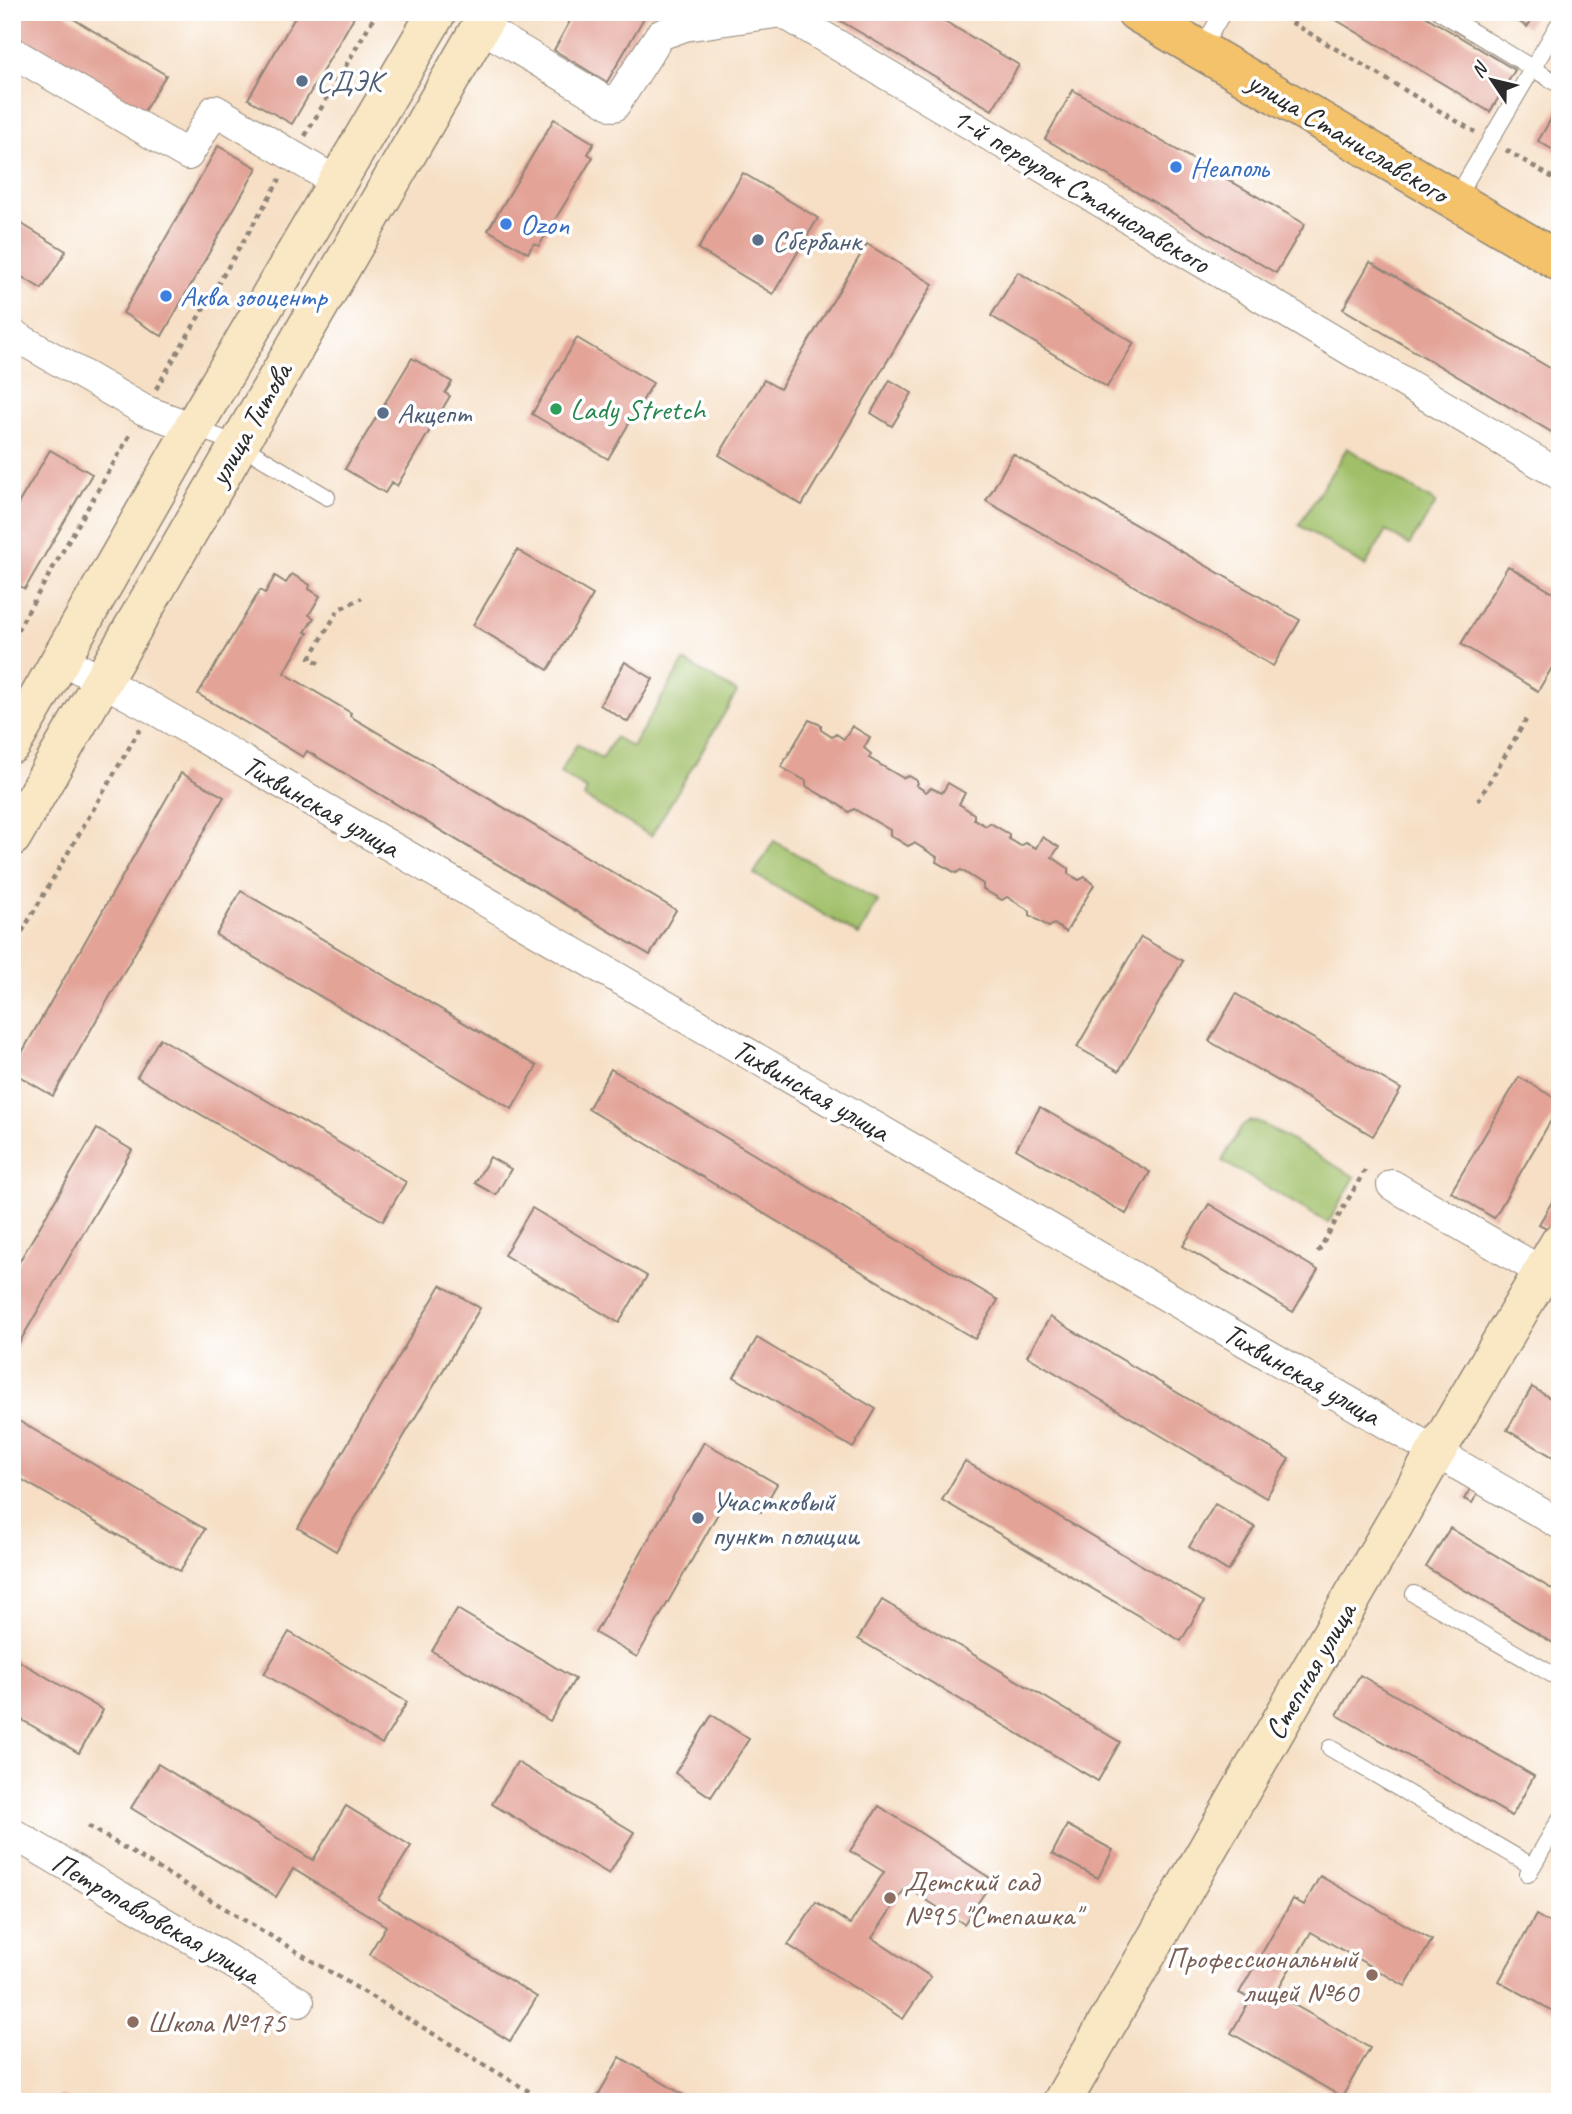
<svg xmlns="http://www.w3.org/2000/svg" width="1572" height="2114" font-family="Caveat,sans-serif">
  <rect width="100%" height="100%" fill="#fff"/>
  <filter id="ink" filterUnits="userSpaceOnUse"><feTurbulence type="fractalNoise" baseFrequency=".0143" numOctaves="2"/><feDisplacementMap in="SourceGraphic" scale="14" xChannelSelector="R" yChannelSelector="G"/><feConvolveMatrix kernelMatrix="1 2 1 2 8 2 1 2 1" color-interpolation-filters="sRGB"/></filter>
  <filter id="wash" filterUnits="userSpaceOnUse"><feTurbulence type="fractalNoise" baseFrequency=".00686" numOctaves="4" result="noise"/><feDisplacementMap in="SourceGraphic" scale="28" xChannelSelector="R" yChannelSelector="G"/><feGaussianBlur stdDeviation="1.57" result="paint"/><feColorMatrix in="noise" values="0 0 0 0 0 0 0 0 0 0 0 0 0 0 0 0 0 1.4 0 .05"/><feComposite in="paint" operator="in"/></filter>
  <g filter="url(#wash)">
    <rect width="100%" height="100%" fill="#f6dfc5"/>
    <g fill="#a0bf67" stroke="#667549" stroke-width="2">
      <path d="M 1347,448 L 1436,503 L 1409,545 L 1386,531 L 1365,566 L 1299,525 Z"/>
      <path d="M 684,661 L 737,692 L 651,836 L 584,797 L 587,790 L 560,773 L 577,744 L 602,759 L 615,737 L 632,747 Z"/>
      <path d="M 774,841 L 878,901 L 859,935 L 754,874 Z"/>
      <path d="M 1249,1121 L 1259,1122 L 1355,1177 L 1328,1223 L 1222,1161 L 1242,1126 Z"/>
    </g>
    <g id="blocks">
      <g fill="#e3a397">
        <path d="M 12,12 L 62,12 L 166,75 L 143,113 L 12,35 Z"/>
        <path d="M 298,12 L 357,12 L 292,124 L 248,99 Z"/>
        <path d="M 575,12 L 656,12 L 656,13 L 645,16 L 607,82 L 554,50 Z"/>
        <path d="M 805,12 L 929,12 L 1019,65 L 992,110 L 827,13 L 821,22 Z"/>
        <path d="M 1323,12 L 1418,12 L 1515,70 L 1490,112 Z"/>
        <path d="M 1505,12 L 1537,12 L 1527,27 Z"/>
        <path d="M 1073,90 L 1305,224 L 1276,273 L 1045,139 Z"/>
        <path d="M 1560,104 L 1560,154 L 1538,141 Z"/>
        <path d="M 554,119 L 594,143 L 588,154 L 593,157 L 539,246 L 534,243 L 528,253 L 488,230 Z"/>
        <path d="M 218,146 L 257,168 L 162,336 L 123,313 Z"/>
        <path d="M 743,173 L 818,218 L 773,294 L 698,249 Z"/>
        <path d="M 12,218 L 66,251 L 42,289 L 12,271 Z"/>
        <path d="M 867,244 L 933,284 L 802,505 L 719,455 L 764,380 L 780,389 Z"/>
        <path d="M 1370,262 L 1560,374 L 1560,437 L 1343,309 Z"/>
        <path d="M 1018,272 L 1134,343 L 1107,387 L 991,316 Z"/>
        <path d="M 577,338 L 653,383 L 608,459 L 532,414 Z"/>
        <path d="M 412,358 L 452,382 L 445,393 L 450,396 L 397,486 L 392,482 L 385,493 L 345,469 Z"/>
        <path d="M 890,380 L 912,393 L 892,426 L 871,413 Z"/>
        <path d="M 50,450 L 92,474 L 25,589 L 12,582 L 12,514 Z"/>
        <path d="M 1013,454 L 1300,620 L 1273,666 L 986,501 Z"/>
        <path d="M 517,550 L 593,595 L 548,670 L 473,625 Z"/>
        <path d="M 1508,566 L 1560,597 L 1560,654 L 1538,691 L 1461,644 Z"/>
        <path d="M 292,574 L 310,585 L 309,589 L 320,596 L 309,615 L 314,618 L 305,632 L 308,633 L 284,673 L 351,713 L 350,716 L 676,910 L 650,955 L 307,751 L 303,757 L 198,694 L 260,590 L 265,593 L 275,576 L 286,583 Z"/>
        <path d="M 625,662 L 653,679 L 628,722 L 600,705 Z"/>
        <path d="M 809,720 L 821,725 L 821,730 L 832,737 L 836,734 L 844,739 L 852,726 L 870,737 L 864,748 L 871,754 L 869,758 L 903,778 L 909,776 L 916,780 L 918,783 L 916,785 L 926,792 L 931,788 L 942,793 L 948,783 L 965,793 L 959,804 L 974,814 L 974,819 L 986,826 L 990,823 L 1009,834 L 1009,839 L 1021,846 L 1025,843 L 1036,848 L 1042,837 L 1059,847 L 1052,857 L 1068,868 L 1068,874 L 1079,880 L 1085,877 L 1094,885 L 1066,932 L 1054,924 L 1049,927 L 1030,915 L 1030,911 L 1007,897 L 1002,900 L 983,889 L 983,884 L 961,870 L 956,873 L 936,862 L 937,857 L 914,843 L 908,846 L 890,835 L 890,830 L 854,809 L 849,812 L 829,798 L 825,797 L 806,786 L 806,781 L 781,767 Z"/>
        <path d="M 181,773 L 224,797 L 53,1096 L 12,1072 L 12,1070 Z"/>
        <path d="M 241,891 L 537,1066 L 512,1109 L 216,935 Z"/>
        <path d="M 1141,937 L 1183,961 L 1119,1071 L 1077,1047 Z"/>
        <path d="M 1236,994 L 1401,1089 L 1373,1136 L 1209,1041 Z"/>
        <path d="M 160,1038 L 406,1182 L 383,1221 L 137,1077 Z"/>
        <path d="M 611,1069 L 998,1300 L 975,1339 L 588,1109 Z"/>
        <path d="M 1519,1077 L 1560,1101 L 1560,1105 L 1494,1218 L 1451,1192 Z"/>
        <path d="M 1040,1107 L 1150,1172 L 1126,1214 L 1016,1149 Z"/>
        <path d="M 97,1129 L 132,1150 L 12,1355 L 12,1274 Z"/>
        <path d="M 490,1157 L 511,1169 L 496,1195 L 475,1183 Z"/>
        <path d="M 1560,1188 L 1560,1214 L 1550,1230 L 1539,1224 Z"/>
        <path d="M 1209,1204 L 1318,1270 L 1293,1312 L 1183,1246 Z"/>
        <path d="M 532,1208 L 647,1276 L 619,1323 L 504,1255 Z"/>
        <path d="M 441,1285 L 480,1308 L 336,1551 L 298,1528 Z"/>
        <path d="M 1050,1317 L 1289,1459 L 1266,1498 L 1027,1356 Z"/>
        <path d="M 757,1338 L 876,1409 L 853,1448 L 734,1377 Z"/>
        <path d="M 1532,1387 L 1560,1404 L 1560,1461 L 1507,1430 Z"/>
        <path d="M 12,1417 L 205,1529 L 180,1571 L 12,1474 Z"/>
        <path d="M 704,1442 L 777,1484 L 761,1512 L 729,1494 L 637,1657 L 595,1633 Z"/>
        <path d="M 965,1461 L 1204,1602 L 1181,1641 L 942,1500 Z"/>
        <path d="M 1470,1489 L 1478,1493 L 1472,1503 L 1464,1499 Z"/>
        <path d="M 1215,1504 L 1255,1527 L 1228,1571 L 1189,1547 Z"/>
        <path d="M 1450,1528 L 1560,1594 L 1560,1647 L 1426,1567 Z"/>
        <path d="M 882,1600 L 1120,1742 L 1098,1781 L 858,1639 Z"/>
        <path d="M 457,1609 L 575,1679 L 550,1721 L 432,1651 Z"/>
        <path d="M 289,1632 L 407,1702 L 382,1744 L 264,1674 Z"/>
        <path d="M 12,1657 L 103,1710 L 79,1753 L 12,1714 Z"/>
        <path d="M 1360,1675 L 1534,1776 L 1512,1816 L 1337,1715 Z"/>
        <path d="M 712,1715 L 749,1739 L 711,1797 L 675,1773 Z"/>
        <path d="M 517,1762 L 634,1832 L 609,1874 L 492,1804 Z"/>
        <path d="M 158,1764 L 313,1860 L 346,1806 L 411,1846 L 378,1899 L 537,1997 L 510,2041 L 369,1954 L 386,1926 L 293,1869 L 276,1897 L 131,1808 Z"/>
        <path d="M 879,1806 L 993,1880 L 964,1924 L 906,1887 L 872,1938 L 931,1977 L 903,2019 L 788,1945 L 816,1902 L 850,1924 L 884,1872 L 850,1851 Z"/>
        <path d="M 1067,1825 L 1113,1850 L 1098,1878 L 1052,1854 Z"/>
        <path d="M 1320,1876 L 1432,1940 L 1405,1986 L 1311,1932 L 1275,1994 L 1370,2048 L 1342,2097 L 1231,2033 L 1251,1999 L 1239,1993 L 1293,1899 L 1304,1905 Z"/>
        <path d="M 1536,1915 L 1560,1929 L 1560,2015 L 1499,1981 Z"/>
        <path d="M 620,2057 L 695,2102 L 605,2102 L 597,2097 Z"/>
        <path d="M 61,2095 L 72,2102 L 57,2102 Z"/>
      </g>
    </g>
  </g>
  <g filter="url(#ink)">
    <use href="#blocks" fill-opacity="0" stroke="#908578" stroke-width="2"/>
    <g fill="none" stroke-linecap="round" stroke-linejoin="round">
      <g stroke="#908578" stroke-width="18">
        <g id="lane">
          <path d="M 1440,12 L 1560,85"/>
          <path d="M 1201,50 L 1223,12"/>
          <path d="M 1455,200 L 1560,22"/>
          <path d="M 193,428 L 238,444 L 327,497"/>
          <path d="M 1414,1594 L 1560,1679"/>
          <path d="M 1330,1748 L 1532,1866"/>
          <path d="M 1528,1874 L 1560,1819"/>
        </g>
      </g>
      <g stroke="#908578" stroke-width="32">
        <g id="street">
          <path d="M 481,27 L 614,106 L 660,35 L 685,26 L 782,12 L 1560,475"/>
          <path d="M 12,52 L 188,155 L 215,110 L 337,182"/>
          <path d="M 12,334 L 144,410 L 193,428"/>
          <path d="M 61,659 L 152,708 L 1560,1524"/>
          <path d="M 1392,1185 L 1542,1272"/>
          <path d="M 12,1833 L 299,2002"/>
        </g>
      </g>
      <g stroke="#908578" stroke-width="41">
        <g id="secondary">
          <path d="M 12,744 L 193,428 L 437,12"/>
          <path d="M 12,837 L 489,12"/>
          <path d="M 1062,2102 L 1426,1469 L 1560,1242"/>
        </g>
      </g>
      <g stroke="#908578" stroke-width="41">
        <path id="primary" d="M 1136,12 L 1560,262"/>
      </g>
      <g stroke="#908578" stroke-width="4.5" stroke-dasharray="5 5" stroke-linecap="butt">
        <path d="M 1274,12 L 1475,132"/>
        <path d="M 305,136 L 377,12"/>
        <path d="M 1506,150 L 1560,182"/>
        <path d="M 156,389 L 280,179"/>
        <path d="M 12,639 L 131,433"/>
        <path d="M 319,663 L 310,658 L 339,609 L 362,598"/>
        <path d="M 1478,801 L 1526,720"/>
        <path d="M 12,949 L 140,729"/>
        <path d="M 1318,1252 L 1365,1170"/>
        <path d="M 88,1826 L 530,2092"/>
      </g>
      <use href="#lane" stroke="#fff" stroke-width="16"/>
      <use href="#street" stroke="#fff" stroke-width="30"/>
      <use href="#secondary" stroke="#fae7c3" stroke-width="38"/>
      <use href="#primary" stroke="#f3c26a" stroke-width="38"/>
    </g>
  </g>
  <g fill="#5c6f8a" stroke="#fff" stroke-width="2.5">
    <circle cx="302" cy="81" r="7"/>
    <circle cx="758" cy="240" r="7"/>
    <circle cx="383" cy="413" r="7"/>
    <circle cx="698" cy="1518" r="7"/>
  </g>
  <g fill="#3f7fe0" stroke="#fff" stroke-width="2.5">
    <circle cx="1176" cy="167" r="7"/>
    <circle cx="506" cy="224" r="7"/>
    <circle cx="166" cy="296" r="7"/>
  </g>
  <circle fill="#2e9e5b" stroke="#fff" stroke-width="2.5" cx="556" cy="409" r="7"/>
  <g fill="#8d6e63" stroke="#fff" stroke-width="2.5">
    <circle cx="890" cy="1898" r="7"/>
    <circle cx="1372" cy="1975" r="7"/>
    <circle cx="133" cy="2022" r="7"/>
  </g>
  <g text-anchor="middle" stroke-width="7" stroke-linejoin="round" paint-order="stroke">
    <g font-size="30" fill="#4e5e75" stroke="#fff" text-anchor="start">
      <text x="316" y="91">СДЭК</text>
      <text x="772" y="250">Сбербанк</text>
      <text x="397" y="423">Акцепт</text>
      <text x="712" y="1511">Участковый<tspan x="712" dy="34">пункт полиции</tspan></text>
    </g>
    <g font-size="30" fill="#2b2b2b" stroke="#fff">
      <text transform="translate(1348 137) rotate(31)" y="10">улица Станиславского</text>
      <text transform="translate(1081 190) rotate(31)" y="10">1-й переулок Станиславского</text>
      <text transform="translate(250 424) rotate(-60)" y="10">улица Титова</text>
      <text transform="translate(321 806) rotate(30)" y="10">Тихвинская улица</text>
      <text transform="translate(811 1090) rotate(30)" y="10">Тихвинская улица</text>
      <text transform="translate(1302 1374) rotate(30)" y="10">Тихвинская улица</text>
      <text transform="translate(1310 1671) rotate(-60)" y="10">Степная улица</text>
      <text transform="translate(156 1918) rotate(30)" y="10">Петропавловская улица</text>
    </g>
    <g font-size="30" fill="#366cbe" stroke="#fff" text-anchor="start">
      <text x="1190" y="177">Неаполь</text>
      <text x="520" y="234">Ozon</text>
      <text x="180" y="306">Аква зооцентр</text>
    </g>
    <g font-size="30" fill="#27864d" stroke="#fff" text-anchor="start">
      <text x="570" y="419">Lady Stretch</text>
    </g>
    <g font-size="30" fill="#785e54" stroke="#fff" text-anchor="start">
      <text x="904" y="1891">Детский сад<tspan x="904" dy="34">№95 "Степашка"</tspan></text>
      <text x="1358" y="1968" text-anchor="end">Профессиональный<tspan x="1358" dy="34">лицей №60</tspan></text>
      <text x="147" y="2032">Школа №175</text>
    </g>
  </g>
  <rect width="1572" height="2114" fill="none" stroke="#fff" stroke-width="42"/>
  <g transform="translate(1492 80) rotate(305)" stroke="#ffffff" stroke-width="5" paint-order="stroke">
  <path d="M0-5L12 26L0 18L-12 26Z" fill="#2b2b2b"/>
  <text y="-10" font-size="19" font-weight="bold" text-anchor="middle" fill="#2b2b2b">N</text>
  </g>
</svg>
